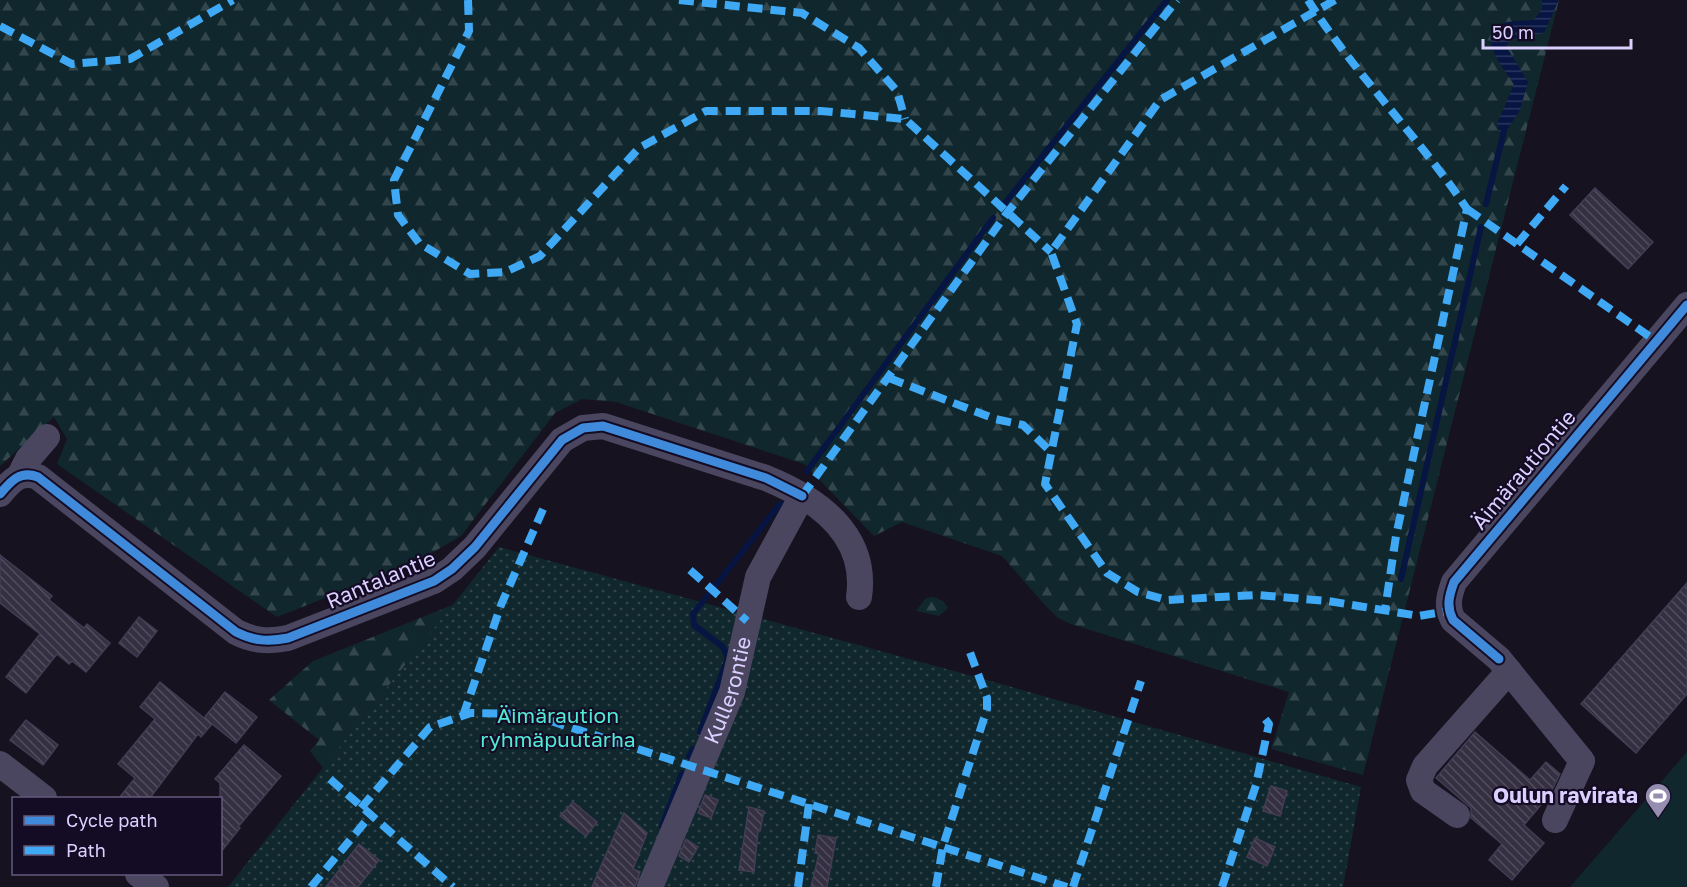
<svg xmlns="http://www.w3.org/2000/svg" width="1687" height="887" font-family="'Golos Text',sans-serif">
  <defs>
    <pattern id="forest-firs" width="22" height="20" patternUnits="userSpaceOnUse" patternTransform="scale(1.5)"><rect width="22" height="20" fill="#10282d"/><path d="M5 1l3.5 6h-7zM16 11l3.5 6h-7z" fill="#32464c"/></pattern>
    <pattern id="garden-dots" width="8" height="8" patternUnits="userSpaceOnUse" patternTransform="scale(1.5)"><rect width="8" height="8" fill="#10282d"/><path d="M2 2h.1M6 6h.1" fill="none" stroke="#32464c" stroke-width="1.8" stroke-linecap="round"/></pattern>
    <pattern id="water-rules" width="6" height="5" patternUnits="userSpaceOnUse" patternTransform="scale(1.5)"><rect width="6" height="5" fill="#071542"/><path d="M0 2.5h6" fill="none" stroke="#2b365e"/></pattern>
    <pattern id="building-back-hatch" width="6" height="6" patternUnits="userSpaceOnUse" patternTransform="scale(1.5)"><rect width="6" height="6" fill="#343041"/><path d="M-1 5l2 2M0 0l6 6M5-1l2 2" fill="none" stroke="#514d5e"/></pattern>
  </defs>
  <rect width="100%" height="100%" fill="#16121f"/>
  <path fill="#10282d" d="M 1687,752 L 1687,887 L 1570,887 Z"/>
  <g fill="url(#forest-firs)">
    <path d="M 0,0 L 1559,0 L 1363,775 L 1271,749 L 1289,692 L 1071,624 L 1058,618 L 1045,605 L 1002,556 L 902,522 L 874,536 L 804,464 L 616,402 L 582,399 L 555,413 L 461,536 L 416,562 L 277,617 L 57,464 L 67,439 L 54,417 L 0,466 Z"/>
    <path d="M 934,597 L 943,601 L 948,608 L 939,616 L 916,611 L 926,598 Z"/>
    <path d="M 460,602 L 344,748 L 323,768 L 310,751 L 319,740 L 269,700 L 313,661 Z"/>
  </g>
  <path fill="url(#garden-dots)" d="M 499,547 L 994,682 L 1361,787 L 1343,887 L 228,887 Z"/>
  <path fill="url(#water-rules)" d="M 1542,0 L 1557,0 L 1558,2 L 1544,33 L 1512,39 L 1506,46 L 1528,82 L 1520,110 L 1501,139 L 1497,124 L 1514,84 C 1505,70 1475,36 1501,24 C 1510,20 1524,21 1534,20 L 1542,9 Z"/>
  <g fill="none" stroke-linecap="round" stroke-linejoin="round">
    <g stroke="#071542" stroke-width="6">
      <path d="M 1005,203 L 1167,0"/>
      <path d="M 1486,204 L 1504,131"/>
      <path d="M 807,471 L 993,218"/>
      <path d="M 1401,579 L 1481,227"/>
      <path d="M 700,732 L 728,658 L 723,647 L 694,625 L 693,614 L 780,504"/>
      <path d="M 689,757 L 693,749"/>
      <path d="M 662,826 L 682,773"/>
    </g>
  </g>
  <g fill="url(#building-back-hatch)" stroke="#433c54" stroke-width="1.5">
    <path d="M 1595,188 L 1653,242 L 1628,269 L 1570,215 Z"/>
    <path d="M 0,555 L 52,596 L 49,600 L 84,628 L 87,624 L 110,643 L 86,672 L 72,661 L 69,664 L 57,654 L 26,693 L 6,677 L 40,634 L 0,603 Z"/>
    <path d="M 1687,583 L 1687,694 L 1636,753 L 1581,704 Z"/>
    <path d="M 139,617 L 157,631 L 137,657 L 119,643 Z"/>
    <path d="M 160,682 L 204,718 L 225,692 L 257,717 L 236,743 L 212,724 L 201,737 L 198,734 L 150,798 L 119,798 L 135,778 L 118,764 L 155,719 L 140,707 Z"/>
    <path d="M 26,720 L 58,745 L 43,765 L 10,740 Z"/>
    <path d="M 1475,732 L 1530,780 L 1546,762 L 1560,774 L 1550,794 L 1524,825 L 1544,843 L 1512,880 L 1489,860 L 1502,844 L 1471,818 L 1471,808 L 1436,778 Z"/>
    <path d="M 244,745 L 281,776 L 238,827 L 240,828 L 220,853 L 220,783 L 215,779 Z"/>
    <path d="M 1271,786 L 1287,791 L 1280,816 L 1263,811 Z"/>
    <path d="M 705,795 L 718,800 L 711,818 L 698,813 Z"/>
    <path d="M 573,802 L 597,822 L 586,836 L 560,816 Z"/>
    <path d="M 749,807 L 764,811 L 760,831 L 758,831 L 754,872 L 739,870 Z"/>
    <path d="M 624,813 L 647,833 L 633,869 L 640,872 L 635,887 L 592,887 Z"/>
    <path d="M 818,835 L 836,838 L 827,887 L 811,887 L 819,854 L 815,853 Z"/>
    <path d="M 1255,838 L 1275,847 L 1267,866 L 1247,857 Z"/>
    <path d="M 686,839 L 698,847 L 689,862 L 679,856 Z"/>
    <path d="M 359,844 L 379,860 L 358,887 L 326,887 Z"/>
  </g>
  <g fill="none" stroke-linecap="round" stroke-linejoin="round">
    <g stroke="#4b4660" stroke-width="26">
      <path d="M 20,475 L 28,459 L 47,437"/>
      <path d="M 0,494 C 11,481 20,470 38,477 L 236,632 C 254,641 268,642 288,638 L 434,581 L 452,569 L 475,547 L 562,440 L 583,428 L 603,426 L 766,478 C 818,499 868,535 859,597"/>
      <path d="M 0,764 L 44,798"/>
      <path d="M 1457,815 L 1423,791 L 1419,780 L 1425,766 L 1509,671"/>
      <path d="M 1555,820 L 1582,761 L 1499,659 L 1453,620 C 1446,606 1449,596 1454,582 L 1687,305"/>
      <path d="M 138,874 L 156,887"/>
      <path id="s1" d="M 650,887 L 732,692 L 758,577 L 802,496"/>
    </g>
    <g stroke="#3fa9f5" stroke-width="8" stroke-dasharray="15 8" stroke-linecap="butt">
      <path d="M 468,0 L 469,31 L 394,180 L 398,215 L 419,243 L 470,274 L 505,272 L 540,256 L 639,148 L 706,111 L 821,111 L 905,119 L 1051,252"/>
      <path d="M 679,0 L 802,13 L 859,48 L 897,91 L 905,119"/>
      <path d="M 1308,0 C 1354,73 1418,136 1467,209 L 1396,536 L 1385,610"/>
      <path d="M 1335,0 L 1160,100 L 1051,252 L 1077,324 L 1045,484 L 1107,573 L 1138,592 L 1167,600 L 1257,595 L 1328,601 L 1419,616 L 1448,611"/>
      <path d="M 0,26 L 72,64 L 130,59 L 233,0"/>
      <path d="M 1467,209 L 1656,341"/>
      <path d="M 1517,244 L 1566,186"/>
      <path d="M 889,378 L 995,419 L 1023,425 L 1051,452"/>
      <path d="M 802,496 L 1007,213 L 1177,0"/>
      <path d="M 690,570 L 747,621"/>
      <path d="M 463,716 L 501,605 L 544,507"/>
      <path d="M 330,779 L 453,887"/>
      <path d="M 361,808 L 430,727 L 471,713 L 529,714 L 1067,887"/>
      <path d="M 311,887 L 370,816"/>
      <path d="M 798,887 L 809,804"/>
      <path d="M 936,887 L 943,846 L 987,709 L 987,698 L 968,647"/>
      <path d="M 1073,887 L 1141,681"/>
      <path d="M 1222,887 L 1256,785 L 1269,724 L 1262,715"/>
    </g>
    <g stroke="#140c25" stroke-width="13">
      <g id="cycleway">
        <path d="M 0,494 C 11,481 20,470 38,477 L 236,632 C 254,641 268,642 288,638 L 434,581 L 452,569 L 475,547 L 562,440 L 583,428 L 603,426 L 766,478 L 802,496"/>
        <path d="M 1499,659 L 1453,620 C 1446,606 1449,596 1454,582 L 1687,305"/>
      </g>
    </g>
    <use href="#cycleway" stroke="#408adc" stroke-width="9"/>
  </g>
  <defs>
    <g id="stadium-pin" transform="scale(1.35)"><path d="M0 17L-7.5 6A9.5 9.5 0 1 1 7.5 6Z" fill="#968eb1" stroke="#140c25"/><path d="M0-5a6.5 5 0 1 0 0 10a6.5 5 0 1 0 0-10ZM-3.5-1.8h7v3.6h-7Z" fill="#fff"/></g>
  </defs>
  <g fill-rule="evenodd">
    <use href="#stadium-pin" x="1658" y="796"/>
  </g>
  <g text-anchor="middle" stroke-width="4.5" stroke-linejoin="round" paint-order="stroke">
    <g font-size="21" fill="#dbd0ff" stroke="#140c25">
      <text transform="translate(1524 470) rotate(-50)" y="7">Äimärautiontie</text>
      <text transform="translate(381 580) rotate(-23)" y="7">Rantalantie</text>
      <text dy="7" stroke="none"><textPath href="#s1" startOffset="212">Kullerontie</textPath></text>
    </g>
    <g font-size="21" fill="#52e9d6" stroke="#140c25">
      <text x="558" y="723">Äimäraution<tspan x="558" dy="24">ryhmäpuutarha</tspan></text>
    </g>
    <g font-size="21" font-weight="bold" fill="#dbd0ff" stroke="#140c25" text-anchor="end">
      <text x="1638" y="803">Oulun ravirata</text>
    </g>
  </g>
  <rect x="12" y="797" width="210" height="78" fill="#140c25" stroke="#645a7c" stroke-width="1.5"/>
  <rect x="24" y="816" width="30" height="9" fill="#408adc" stroke="#645a7c" stroke-width="1.5"/>
  <text x="66" y="827" font-size="18" fill="#dbd0ff">Cycle path</text>
  <rect x="24" y="846" width="30" height="9" fill="#3fa9f5" stroke="#645a7c" stroke-width="1.5"/>
  <text x="66" y="857" font-size="18" fill="#dbd0ff">Path</text>
  <path d="M1483 39v9h148v-9" fill="none" stroke="#dbd0ff" stroke-width="3"/>
  <text x="1492" y="39" font-size="18" fill="#dbd0ff" stroke="#140c25" stroke-width="4.5" paint-order="stroke">50 m</text>
</svg>
